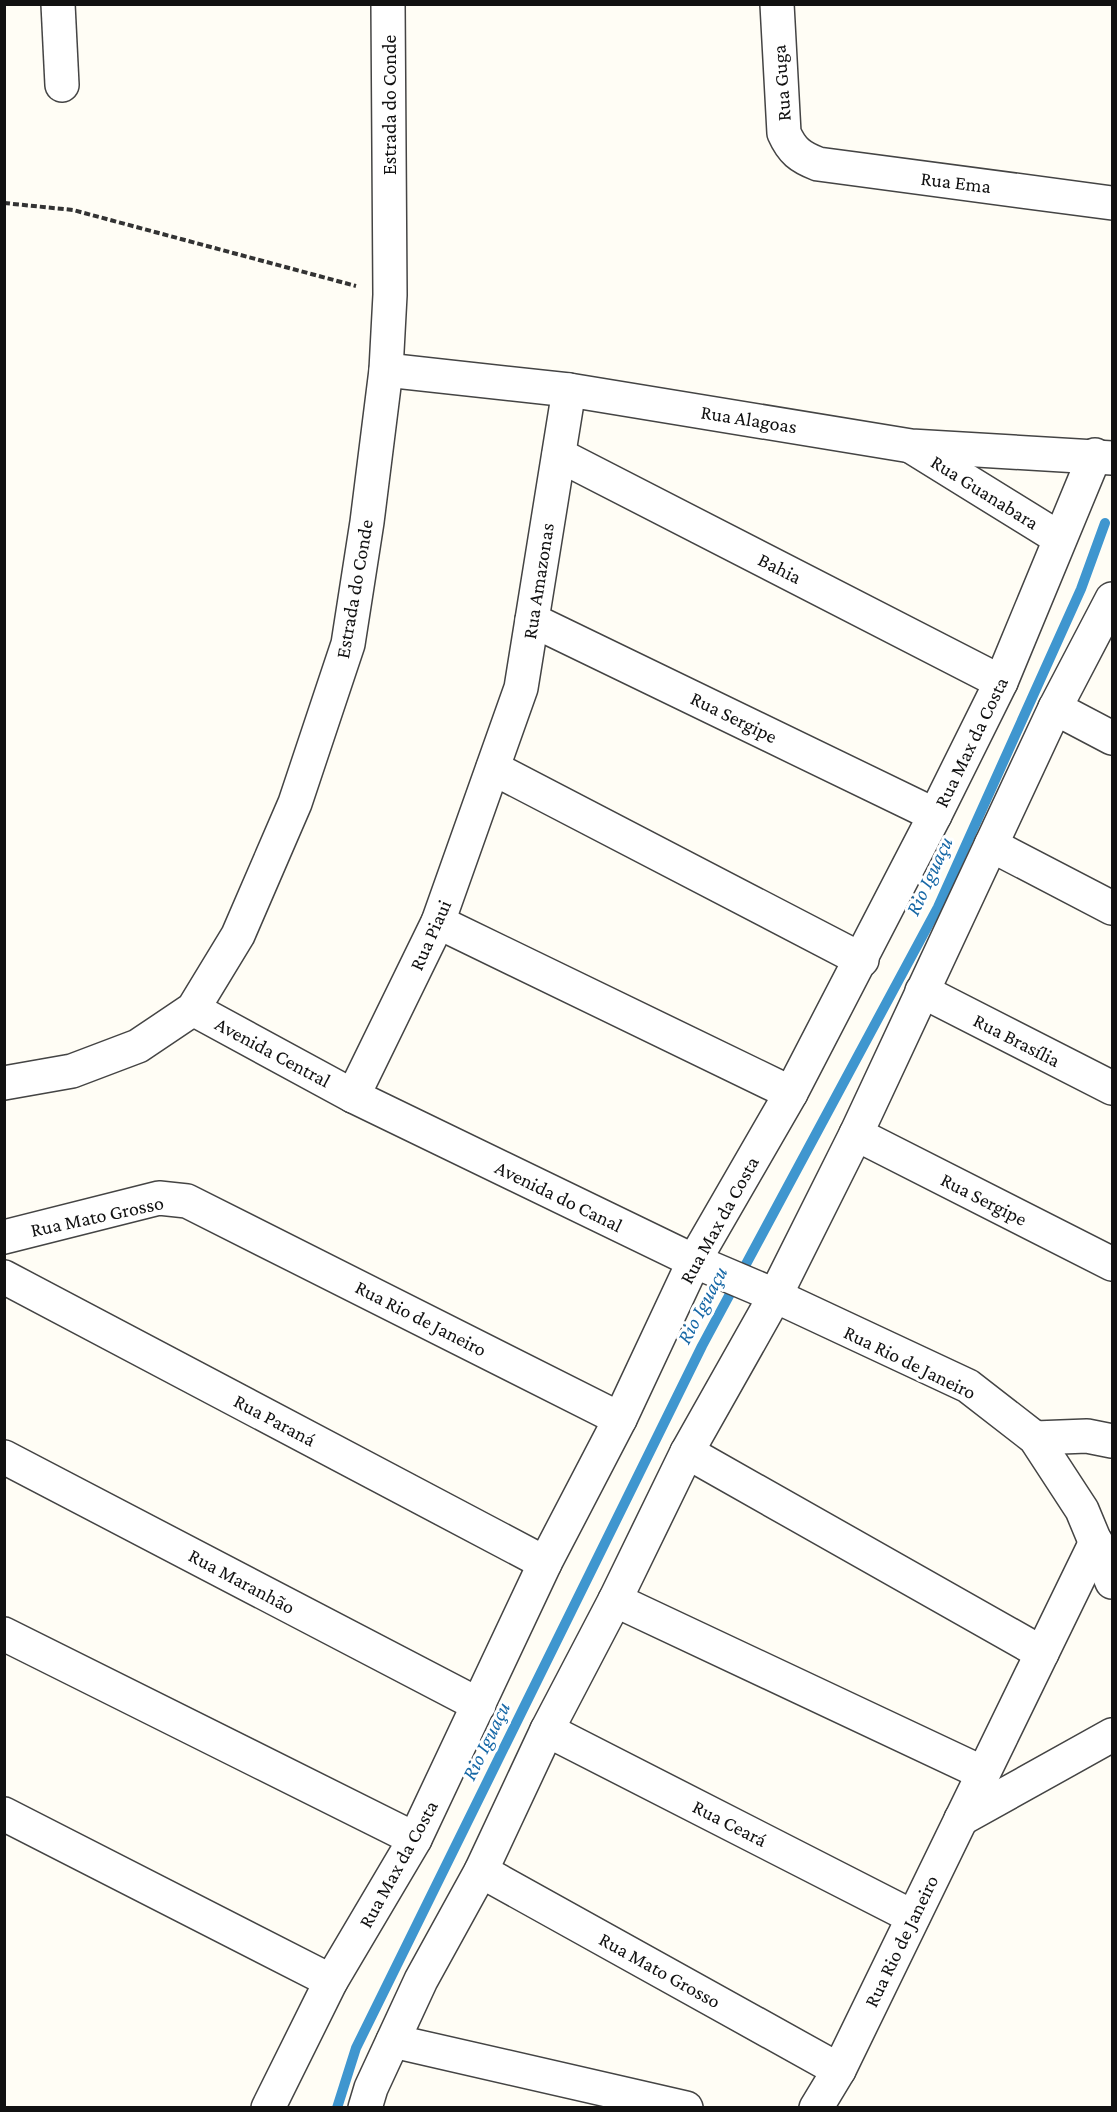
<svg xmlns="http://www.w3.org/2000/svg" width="1117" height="2112" font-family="'Crimson Pro',serif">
  <rect width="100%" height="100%" fill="#fffdf5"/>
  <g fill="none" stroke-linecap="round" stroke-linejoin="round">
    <path stroke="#3f96cf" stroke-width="10" d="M 337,2108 L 356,2048 L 702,1346 L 938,907 L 1081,589 L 1105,523"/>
    <g stroke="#444" stroke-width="36">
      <g id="minor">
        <path d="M 58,4 L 62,85"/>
        <path d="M 777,4 L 784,133 C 792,151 800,157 818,164 L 1112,203"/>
        <path d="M 386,370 L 569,390 L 911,446 L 1112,458"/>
        <path d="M 912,447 L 1059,538"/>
        <path d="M 559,455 L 1001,682"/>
        <path d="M 532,620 L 935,815"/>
        <path d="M 1055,708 L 1112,738"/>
        <path d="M 493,768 L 862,960"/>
        <path d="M 991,845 L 1112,908"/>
        <path d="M 438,922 L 791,1093"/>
        <path d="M 922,991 L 1112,1088"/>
        <path d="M 193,1009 L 353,1096 L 694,1261 L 767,1292 L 968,1386 L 1035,1438 L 1082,1510 L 1112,1582"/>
        <path d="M 4,1083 L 72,1071 L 138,1046 L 193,1009 L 238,935 L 295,803 L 348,644 L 367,522 L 386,370 L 390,295 L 388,4"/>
        <path d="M 353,1096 L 438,922 L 521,688 L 569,390"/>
        <path d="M 856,1134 L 1112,1264"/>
        <path d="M 4,1237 L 159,1198 L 187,1201 L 620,1419"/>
        <path d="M 4,1277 L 545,1563"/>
        <path d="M 1035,1438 L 1087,1436 L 1112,1441"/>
        <path d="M 687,1452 L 1042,1653"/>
        <path d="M 4,1457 L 479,1705"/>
        <path d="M 615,1600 L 983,1773"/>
        <path d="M 4,1634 L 415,1839"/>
        <path d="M 547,1730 L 913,1917"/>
        <path d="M 4,1814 L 331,1981"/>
        <path d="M 961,1819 L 1112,1735"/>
        <path d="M 481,1871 L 839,2070"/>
        <path d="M 393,2041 L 686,2108"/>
        <path d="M 268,2108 L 331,1981 L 415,1839 L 545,1563 L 620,1419 L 694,1261 L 791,1093 L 935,815 L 1001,682 L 1095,455"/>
        <path d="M 365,2108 L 371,2088 L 421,1980 L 481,1871 L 547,1730 L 615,1600 L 687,1452 L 775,1296 L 856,1134 L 1055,708 L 1112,599"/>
        <path d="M 816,2108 L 839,2070 L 1096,1542"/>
      </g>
    </g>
    <path stroke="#333" stroke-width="4" stroke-dasharray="6 3" stroke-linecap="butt" d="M 4,203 L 73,210 L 356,286"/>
    <use href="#minor" stroke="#fff" stroke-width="33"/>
  </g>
  <g text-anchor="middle" stroke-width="6" stroke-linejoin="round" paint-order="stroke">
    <g font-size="20" fill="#111" stroke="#fff">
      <text transform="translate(781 83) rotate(-94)" y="7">Rua Guga</text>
      <text transform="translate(389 105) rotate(-90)" y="7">Estrada do Conde</text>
      <text transform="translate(956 182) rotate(7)" y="7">Rua Ema</text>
      <text transform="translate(749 419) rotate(9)" y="7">Rua Alagoas</text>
      <text transform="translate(985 492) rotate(32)" y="7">Rua Guanabara</text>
      <text transform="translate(780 568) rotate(27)" y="7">Bahia</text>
      <text transform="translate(538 581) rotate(-81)" y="7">Rua Amazonas</text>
      <text transform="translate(354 589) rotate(-80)" y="7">Estrada do Conde</text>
      <text transform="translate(734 717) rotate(26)" y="7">Rua Sergipe</text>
      <text transform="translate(971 742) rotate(-64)" y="7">Rua Max da Costa</text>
      <text transform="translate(430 935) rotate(-66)" y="7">Rua Piaui</text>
      <text transform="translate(1017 1040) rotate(27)" y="7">Rua Brasília</text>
      <text transform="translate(273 1052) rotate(28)" y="7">Avenida Central</text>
      <text transform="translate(559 1196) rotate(26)" y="7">Avenida do Canal</text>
      <text transform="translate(984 1199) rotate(27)" y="7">Rua Sergipe</text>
      <text transform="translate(97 1216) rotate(-12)" y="7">Rua Mato Grosso</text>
      <text transform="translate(719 1220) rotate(-61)" y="7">Rua Max da Costa</text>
      <text transform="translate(421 1318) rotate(27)" y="7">Rua Rio de Janeiro</text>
      <text transform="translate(910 1362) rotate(26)" y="7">Rua Rio de Janeiro</text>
      <text transform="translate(275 1420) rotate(28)" y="7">Rua Paraná</text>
      <text transform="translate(242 1581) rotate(28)" y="7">Rua Maranhão</text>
      <text transform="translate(730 1823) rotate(27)" y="7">Rua Ceará</text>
      <text transform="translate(398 1864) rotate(-61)" y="7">Rua Max da Costa</text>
      <text transform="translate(901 1941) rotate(-64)" y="7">Rua Rio de Janeiro</text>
      <text transform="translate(660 1970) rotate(29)" y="7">Rua Mato Grosso</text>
    </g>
    <g font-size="21" font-style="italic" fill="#1768a6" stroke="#fff">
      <text transform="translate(929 876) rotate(-65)" y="7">Rio Iguaçu</text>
      <text transform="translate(702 1305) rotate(-62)" y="7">Rio Iguaçu</text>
      <text transform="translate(486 1741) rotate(-64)" y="7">Rio Iguaçu</text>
    </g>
  </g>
  <rect width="1117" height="2112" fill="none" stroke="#111111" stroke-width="12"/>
</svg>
